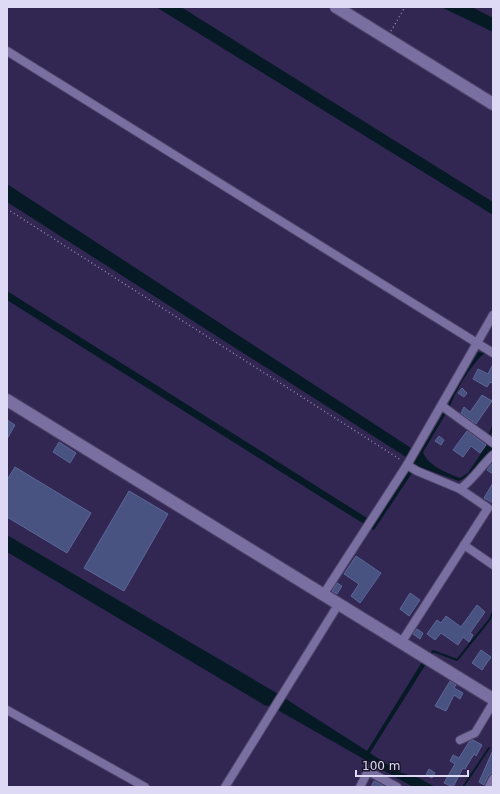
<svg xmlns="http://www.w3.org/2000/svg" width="500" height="794" font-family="'DejaVu Sans',sans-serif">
  <rect width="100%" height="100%" fill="#322753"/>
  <g fill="#061a25">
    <path d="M 156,7 L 181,7 L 493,202 L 493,215 Z"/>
    <path d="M 441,7 L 472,7 L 493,18 L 493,32 Z"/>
    <path d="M 7,184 L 411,448 L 406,457 L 7,202 Z"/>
    <path d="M 7,291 L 367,518 L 364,524 L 7,300 Z"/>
    <path d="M 478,352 L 485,353 C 472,363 455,391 450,407 L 448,405 L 451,398 Z"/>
    <path d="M 445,410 L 447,412 L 423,452 C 428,466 447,473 460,478 L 468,473 L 488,443 L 493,448 L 493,452 L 489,452 C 478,462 473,475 459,481 L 419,467 L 416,467 L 413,465 L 412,461 L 417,453 L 420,452 Z"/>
    <path d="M 409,471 L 412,473 L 374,530 L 369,528 L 373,521 L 376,521 Z"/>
    <path d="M 7,535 L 275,692 L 367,751 L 422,662 L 426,664 L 370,753 L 399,772 L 419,778 L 435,787 L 413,787 L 281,712 C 276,708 273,705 266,706 L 7,552 Z"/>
  </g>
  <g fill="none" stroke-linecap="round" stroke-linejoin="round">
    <g stroke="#061a25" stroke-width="2">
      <path d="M 489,436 L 493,426"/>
      <path d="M 430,656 L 433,651 L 457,660 L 490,619 L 493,611"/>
      <path d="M 463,787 L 489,748"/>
    </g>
  </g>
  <g fill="#485381" stroke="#5c6797">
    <path d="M 493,364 L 493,383 L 490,382 L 487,387 L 473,379 L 478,369 L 488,374 Z"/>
    <path d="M 462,388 L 467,393 L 464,397 L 458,393 Z"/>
    <path d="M 482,395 L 492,401 L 476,424 L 461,413 L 464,407 L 470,412 Z"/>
    <path d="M 7,420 L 15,425 L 7,439 Z"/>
    <path d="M 467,431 L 486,445 L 480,453 L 471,446 L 463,457 L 453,450 Z"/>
    <path d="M 439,436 L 444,440 L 441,445 L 435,441 Z"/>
    <path d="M 59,442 L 76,453 L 70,463 L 53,452 Z"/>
    <path d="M 492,464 L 493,465 L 493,474 L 487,470 Z"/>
    <path d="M 15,467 L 91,513 L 67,553 L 7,517 L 7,480 Z"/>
    <path d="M 493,483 L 493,503 L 484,498 Z"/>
    <path d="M 129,491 L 168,514 L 124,591 L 84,568 Z"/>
    <path d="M 356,556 L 381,573 L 360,603 L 351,596 L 359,584 L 344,574 Z"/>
    <path d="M 337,583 L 342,586 L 337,594 L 332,591 Z"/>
    <path d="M 410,593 L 420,600 L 409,616 L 400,609 Z"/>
    <path d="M 477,605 L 485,612 L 470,633 L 473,635 L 469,642 L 463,637 L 458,645 L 441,633 L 435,640 L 427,634 L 437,620 L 441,623 L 446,616 L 461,627 Z"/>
    <path d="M 417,629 L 423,633 L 420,639 L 413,634 Z"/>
    <path d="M 481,650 L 491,657 L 482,670 L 472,663 Z"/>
    <path d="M 450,681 L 456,685 L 454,688 L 463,693 L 460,699 L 454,695 L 446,711 L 435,706 Z"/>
    <path d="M 473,740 L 482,745 L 476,756 L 474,754 L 465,769 L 463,768 L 453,787 L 444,783 L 455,764 L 450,761 L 453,755 L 459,758 L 469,742 Z"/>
    <path d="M 493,750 L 493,772 L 488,776 L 484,785 L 479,782 Z"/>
    <path d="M 429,769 L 435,773 L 432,778 L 426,775 Z"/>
    <path d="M 374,781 L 386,787 L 371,787 Z"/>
  </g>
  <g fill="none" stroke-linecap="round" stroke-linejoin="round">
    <g stroke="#4e4368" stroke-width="10">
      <g id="street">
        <path d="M 7,51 L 493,353"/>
        <path d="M 442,406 L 493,443"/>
        <path d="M 460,489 C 474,479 481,466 493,455"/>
        <path d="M 464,545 L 493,565"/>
        <path d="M 323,595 L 407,465 L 493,315"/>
        <path d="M 401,643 L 488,508 L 460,489 L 417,471 L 407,465"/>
        <path d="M 7,710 L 145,787"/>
        <path d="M 460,740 L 475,733 L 493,703"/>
        <path d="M 225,787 L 338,605"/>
        <path d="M 360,787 L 368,771 L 397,787"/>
        <path d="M 489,787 L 493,779"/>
      </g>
    </g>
    <g stroke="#4e4368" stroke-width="14">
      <g id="secondary">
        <path d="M 336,7 L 493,104"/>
        <path d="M 7,400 L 493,699"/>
      </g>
    </g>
    <g stroke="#8f87ab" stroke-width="1.5" stroke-dasharray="1 3" stroke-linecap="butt">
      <path d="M 391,31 L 405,7"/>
      <path d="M 7,209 L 401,460"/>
    </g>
    <use href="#street" stroke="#796fa0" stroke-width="8"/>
    <use href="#secondary" stroke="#796fa0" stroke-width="12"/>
  </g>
  <rect width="500" height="794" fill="none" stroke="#ded9f5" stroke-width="16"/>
  <path d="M356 770v6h112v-6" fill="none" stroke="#ded9f5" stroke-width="2"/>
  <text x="362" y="770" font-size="12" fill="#ded9f5" stroke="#191528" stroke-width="3" paint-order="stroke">100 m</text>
</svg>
